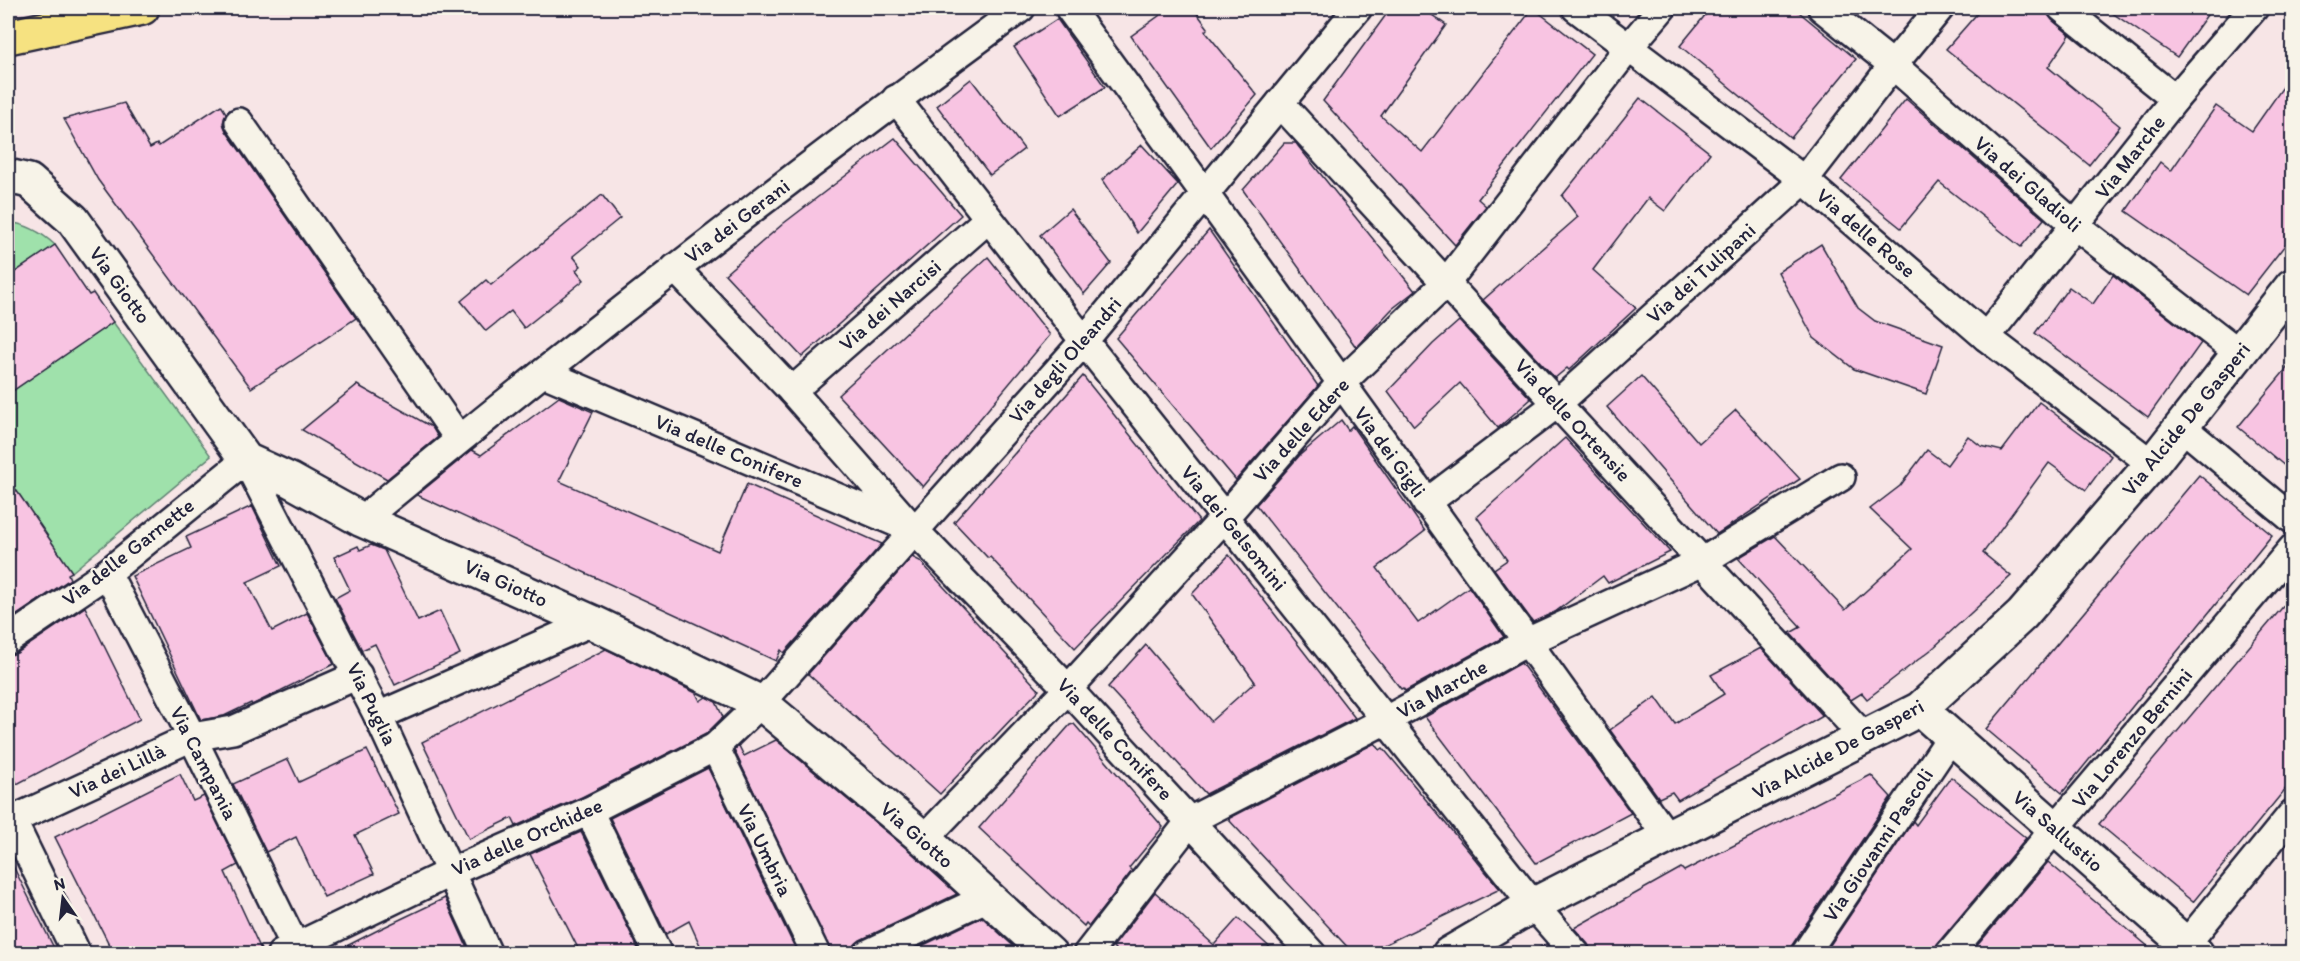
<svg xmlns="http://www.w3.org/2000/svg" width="2300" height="961" font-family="Itim,sans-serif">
  <rect width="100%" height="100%" fill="#f7e5e6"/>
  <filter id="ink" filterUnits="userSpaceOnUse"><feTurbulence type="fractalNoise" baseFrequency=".0167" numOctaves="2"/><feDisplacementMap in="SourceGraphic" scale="12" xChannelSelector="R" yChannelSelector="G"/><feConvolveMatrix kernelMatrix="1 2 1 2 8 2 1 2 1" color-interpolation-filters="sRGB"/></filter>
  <g filter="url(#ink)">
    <g fill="#9fe1ab" stroke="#608273" stroke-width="1.5">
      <path d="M 8,222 C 27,224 41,232 55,245 L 8,277 Z"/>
      <path d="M 113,322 L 211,456 L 72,572 L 19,494 L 8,501 L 8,394 Z"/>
    </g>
    <g fill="#f8c4e2" stroke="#22223b" stroke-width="1.5">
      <path d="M 1170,8 L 1193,8 L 1208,28 L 1205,31 L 1257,95 L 1211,148 L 1131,36 Z"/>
      <path d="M 1391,8 L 1422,8 L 1446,25 L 1381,116 L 1422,152 L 1533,8 L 1592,54 L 1478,199 L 1486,206 L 1455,245 L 1323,101 Z"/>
      <path d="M 1711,8 L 1794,8 L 1856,59 L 1791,138 L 1680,46 Z"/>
      <path d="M 1982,8 L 2047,8 L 2048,14 L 2052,20 L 2070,35 L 2048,67 L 2120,126 L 2089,165 L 1946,49 Z"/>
      <path d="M 2105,8 L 2212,8 L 2177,57 Z"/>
      <path d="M 1057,19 L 1105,87 L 1060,116 L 1014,47 Z"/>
      <path d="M 2292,74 L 2292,236 L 2246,295 L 2126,211 L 2160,162 L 2171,171 L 2216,106 L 2252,131 Z"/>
      <path d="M 971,79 L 1024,149 L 990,175 L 937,106 Z"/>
      <path d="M 1640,98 L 1710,153 L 1665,211 L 1648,198 L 1593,270 L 1636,308 L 1569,370 L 1567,368 L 1555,378 L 1483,300 L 1578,217 L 1562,196 Z"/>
      <path d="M 1906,99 L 2044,219 L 2021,247 L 1939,182 L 1901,228 L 1841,180 Z"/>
      <path d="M 124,103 L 150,148 L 157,144 L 159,146 L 221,105 L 226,113 L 223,123 L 226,131 L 356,318 L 251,388 L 98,180 L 64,119 Z"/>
      <path d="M 895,138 L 961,215 L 802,357 L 725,274 L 784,223 Z"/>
      <path d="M 1284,143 L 1296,143 L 1298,146 L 1415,291 L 1392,309 L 1356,347 L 1243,190 Z"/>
      <path d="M 1142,145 L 1178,184 L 1137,233 L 1102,180 Z"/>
      <path d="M 602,195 L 620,218 L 573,256 L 581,266 L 576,270 L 584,280 L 524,328 L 511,311 L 486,331 L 461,301 L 486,280 L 491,285 Z"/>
      <path d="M 1070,209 L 1111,263 L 1084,294 L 1040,235 Z"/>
      <path d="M 1209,230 L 1318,386 L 1236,480 L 1116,338 Z"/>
      <path d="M 1821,244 L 1858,308 L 1875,321 L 1943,345 L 1926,394 L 1854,369 L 1814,338 L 1778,272 Z"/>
      <path d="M 55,245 L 89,295 L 93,293 L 113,322 L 8,394 L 8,277 Z"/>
      <path d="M 988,257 L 1050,335 L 923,487 L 838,395 Z"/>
      <path d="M 2113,275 L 2201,343 L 2148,417 L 2035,333 L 2069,287 L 2093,304 Z"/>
      <path d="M 1459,321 L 1531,399 L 1498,428 L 1460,383 L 1414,426 L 1388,391 L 1433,344 Z"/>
      <path d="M 2292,362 L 2292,472 L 2238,427 Z"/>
      <path d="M 1083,376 L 1199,521 L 1075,648 L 990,557 L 988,558 L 954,522 Z"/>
      <path d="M 1641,376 L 1699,443 L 1736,410 L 1800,479 L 1717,534 L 1607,407 Z"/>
      <path d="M 357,385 L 432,427 L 438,437 L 387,479 L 302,430 Z"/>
      <path d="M 559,397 L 593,412 L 559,481 L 718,551 L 747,484 L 882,544 L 784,653 L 781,650 L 776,661 L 417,495 L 472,450 L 481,455 Z"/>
      <path d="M 2039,402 L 2111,456 L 2086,490 L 2049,463 L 1983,553 L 2011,576 L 1932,649 L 1867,699 L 1862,693 L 1851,700 L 1790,633 L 1801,627 L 1738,558 L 1775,536 L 1845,610 L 1912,549 L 1870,509 L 1900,486 L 1927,450 L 1947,465 L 1968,436 L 1981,446 L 2002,451 Z"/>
      <path d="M 1341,420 L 1348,430 L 1352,426 L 1425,531 L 1377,568 L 1418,623 L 1469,587 L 1504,637 L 1405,691 L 1403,688 L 1401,689 L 1256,505 L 1300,455 Z"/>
      <path d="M 1565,438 L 1670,552 L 1608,583 L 1603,576 L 1555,612 L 1533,622 L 1494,569 L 1507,560 L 1477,517 Z"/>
      <path d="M 2199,475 L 2272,535 L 2062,793 L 1986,729 Z"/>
      <path d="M 8,478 L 72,572 L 68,574 L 70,579 L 8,621 Z"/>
      <path d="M 252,506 L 281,566 L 247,582 L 272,631 L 307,613 L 334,664 L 252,705 L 251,703 L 224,716 L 201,720 L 132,576 L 191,548 L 186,537 Z"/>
      <path d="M 371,545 L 384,550 L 418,621 L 440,611 L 460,654 L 395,685 L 375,644 L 362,650 L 335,598 L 350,590 L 334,557 L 358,546 L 360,550 Z"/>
      <path d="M 1229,555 L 1355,718 L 1206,794 L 1108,687 L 1146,645 L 1211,721 L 1255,682 L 1192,594 Z"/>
      <path d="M 912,557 L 920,561 L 1039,690 L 940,794 L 808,674 Z"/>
      <path d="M 2292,596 L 2292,781 L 2193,902 L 2099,824 Z"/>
      <path d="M 85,607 L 140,719 L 17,784 L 8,763 L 8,655 L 17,653 Z"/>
      <path d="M 1761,648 L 1823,716 L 1678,800 L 1672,792 L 1659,798 L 1610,730 L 1656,697 L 1675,724 L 1724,694 L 1711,675 Z"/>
      <path d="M 606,649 L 696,693 L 700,701 L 706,697 L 716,702 L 723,717 L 706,734 L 582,797 L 516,826 L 512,818 L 469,839 L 422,742 Z"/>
      <path d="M 1521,663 L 1631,813 L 1536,863 L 1425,717 Z"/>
      <path d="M 1074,724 L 1163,827 L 1129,868 L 1132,871 L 1089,926 L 1086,923 L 1084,926 L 979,828 L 1070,725 Z"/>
      <path d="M 776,740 L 912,853 L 957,894 L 860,940 L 854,946 L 851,954 L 831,954 L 734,750 L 739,746 L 744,756 Z"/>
      <path d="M 1375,743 L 1380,750 L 1383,748 L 1500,889 L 1365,954 L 1354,954 L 1228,819 Z"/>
      <path d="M 367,750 L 399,814 L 355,835 L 374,874 L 324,897 L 296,837 L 266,852 L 233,784 L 288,759 L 299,782 Z"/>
      <path d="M 708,768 L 798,954 L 704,954 L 689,921 L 666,934 L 610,818 Z"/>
      <path d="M 180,774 L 193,801 L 204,796 L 238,865 L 225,872 L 263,954 L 114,954 L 55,837 Z"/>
      <path d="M 1871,775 L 1891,797 L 1792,945 L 1789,954 L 1591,954 L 1588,944 L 1574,928 L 1681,868 L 1684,871 Z"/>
      <path d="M 1951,777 L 2026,838 L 1937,944 L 1934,954 L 1824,954 L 1913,821 L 1916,825 Z"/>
      <path d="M 581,832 L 638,948 L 628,954 L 581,954 L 530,854 Z"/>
      <path d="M 8,856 L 57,954 L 8,954 Z"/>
      <path d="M 2048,862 L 2157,954 L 1970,954 Z"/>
      <path d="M 1155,892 L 1214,945 L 1238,918 L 1277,954 L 1120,954 L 1113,947 Z"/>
      <path d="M 445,898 L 470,954 L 331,954 L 380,929 Z"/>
      <path d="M 982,917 L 1022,954 L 905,954 Z"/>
      <path d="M 1546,944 L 1555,954 L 1529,954 Z"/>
    </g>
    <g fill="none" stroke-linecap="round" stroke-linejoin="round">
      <g stroke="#22223b" stroke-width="32">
        <g id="street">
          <path d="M 1069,8 C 1271,282 1469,561 1668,838"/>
          <path d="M 1576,8 L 1804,180 L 1986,337 L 2152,464"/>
          <path d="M 1822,8 L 1893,65 L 2076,226 L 2239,353"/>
          <path d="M 2062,8 L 2175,99"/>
          <path d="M 896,99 L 1084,341 L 1533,905 L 1576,954"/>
          <path d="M 1280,103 L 1865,738"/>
          <path d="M 239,122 L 459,439"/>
          <path d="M 675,268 L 792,391 L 914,530 L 1068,689 L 1312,954"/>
          <path d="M 1986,337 L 2175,99 L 2254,8"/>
          <path d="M 544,373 L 907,527"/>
          <path d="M 792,391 L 988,219"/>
          <path d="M 2182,427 L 2292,519"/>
          <path d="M 1426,503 L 1558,403 L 1804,180 L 1893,65 L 1940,8"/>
          <path d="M 362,520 C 576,342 797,172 1021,8"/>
          <path d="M 107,573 L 192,737 L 299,954"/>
          <path d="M 8,640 L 107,573 L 246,460 L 378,716 L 488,954"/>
          <path d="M 378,716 L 592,622"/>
          <path d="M 715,747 L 816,954"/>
          <path d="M 589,811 L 658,954"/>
          <path d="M 12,820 L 77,954"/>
          <path d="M 8,822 L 192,737 L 233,730 L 358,675"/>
          <path d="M 924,839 L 1068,689 L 1225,517 L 1340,384 L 1446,283 L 1629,47 L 1662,8"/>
          <path d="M 281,954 L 451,872 L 589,811 L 715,747 L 761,703 L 1084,341 L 1358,8"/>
          <path d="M 867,954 L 988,897"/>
          <path d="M 1087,954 L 1191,820 L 1386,720 L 1527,642 L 1703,561 L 1841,477"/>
          <path d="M 1805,954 L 1951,737"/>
          <path d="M 1949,954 L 2292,549"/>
          <path d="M 2178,954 L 2292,814"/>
        </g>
      </g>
      <g stroke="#22223b" stroke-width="38">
        <g id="secondary">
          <path d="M 8,176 L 29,181 L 73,220 L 246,460 L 290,480 L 362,520 L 592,622 L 761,703 L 924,839 L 1050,954"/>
          <path d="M 1920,709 L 2197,954"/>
          <path d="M 1449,954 L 1533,905 L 1920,709 L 2022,615 L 2152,464 L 2292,286"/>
        </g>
      </g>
      <g stroke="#22223b" stroke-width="38">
        <path id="primary" d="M 8,37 L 142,8"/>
      </g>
      <use href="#street" stroke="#f7f3e8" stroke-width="27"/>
      <use href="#secondary" stroke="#f7f3e8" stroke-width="33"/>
      <use href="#primary" stroke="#f6e281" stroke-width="33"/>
    </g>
  </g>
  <g text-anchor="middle" stroke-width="4.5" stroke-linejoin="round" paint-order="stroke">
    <g font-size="21" fill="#22223b" stroke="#f7f3e8">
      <text transform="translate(2130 157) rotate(-52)" y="7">Via Marche</text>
      <text transform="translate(2028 184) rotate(41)" y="7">Via dei Gladioli</text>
      <text transform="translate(737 221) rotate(-37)" y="7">Via dei Gerani</text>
      <text transform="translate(1866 233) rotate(41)" y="7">Via delle Rose</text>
      <text transform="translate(1701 273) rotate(-42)" y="7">Via dei Tulipani</text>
      <text transform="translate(120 285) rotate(54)" y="7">Via Giotto</text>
      <text transform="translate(890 305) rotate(-41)" y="7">Via dei Narcisi</text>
      <text transform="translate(1065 360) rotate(-49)" y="7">Via degli Oleandri</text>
      <text transform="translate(2186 419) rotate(-51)" y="7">Via Alcide De Gasperi</text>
      <text transform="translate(1573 420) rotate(47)" y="7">Via delle Ortensie</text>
      <text transform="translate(1301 430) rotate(-48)" y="7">Via delle Edere</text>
      <text transform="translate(729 451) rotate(23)" y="7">Via delle Conifere</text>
      <text transform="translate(1390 452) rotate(54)" y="7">Via dei Gigli</text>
      <text transform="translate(1234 528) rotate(51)" y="7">Via dei Gelsomini</text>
      <text transform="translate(128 552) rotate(-38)" y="7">Via delle Garnette</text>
      <text transform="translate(506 583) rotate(24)" y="7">Via Giotto</text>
      <text transform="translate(1442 689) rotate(-29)" y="7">Via Marche</text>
      <text transform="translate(372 704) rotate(64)" y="7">Via Puglia</text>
      <text transform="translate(2132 738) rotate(-50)" y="7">Via Lorenzo Bernini</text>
      <text transform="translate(1115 739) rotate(47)" y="7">Via delle Conifere</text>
      <text transform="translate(1838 749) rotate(-28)" y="7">Via Alcide De Gasperi</text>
      <text transform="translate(204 763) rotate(63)" y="7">Via Campania</text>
      <text transform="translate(117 771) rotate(-25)" y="7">Via dei Lillà</text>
      <text transform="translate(2058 831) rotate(41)" y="7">Via Sallustio</text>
      <text transform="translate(917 835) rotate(41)" y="7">Via Giotto</text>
      <text transform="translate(527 837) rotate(-24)" y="7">Via delle Orchidee</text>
      <text transform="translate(1878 845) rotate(-56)" y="7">Via Giovanni Pascoli</text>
      <text transform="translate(765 850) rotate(64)" y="7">Via Umbria</text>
    </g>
  </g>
  <rect width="2300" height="961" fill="none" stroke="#f7f3e8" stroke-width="30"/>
  <rect x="15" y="15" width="2270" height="931" fill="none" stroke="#22223b" stroke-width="2" filter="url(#ink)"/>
  <g transform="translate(63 898) rotate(346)" stroke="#f7f3e8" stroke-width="4.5" paint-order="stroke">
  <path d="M0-4.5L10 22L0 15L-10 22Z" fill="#22223b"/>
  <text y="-9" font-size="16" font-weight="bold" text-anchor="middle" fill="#22223b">N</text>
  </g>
</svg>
